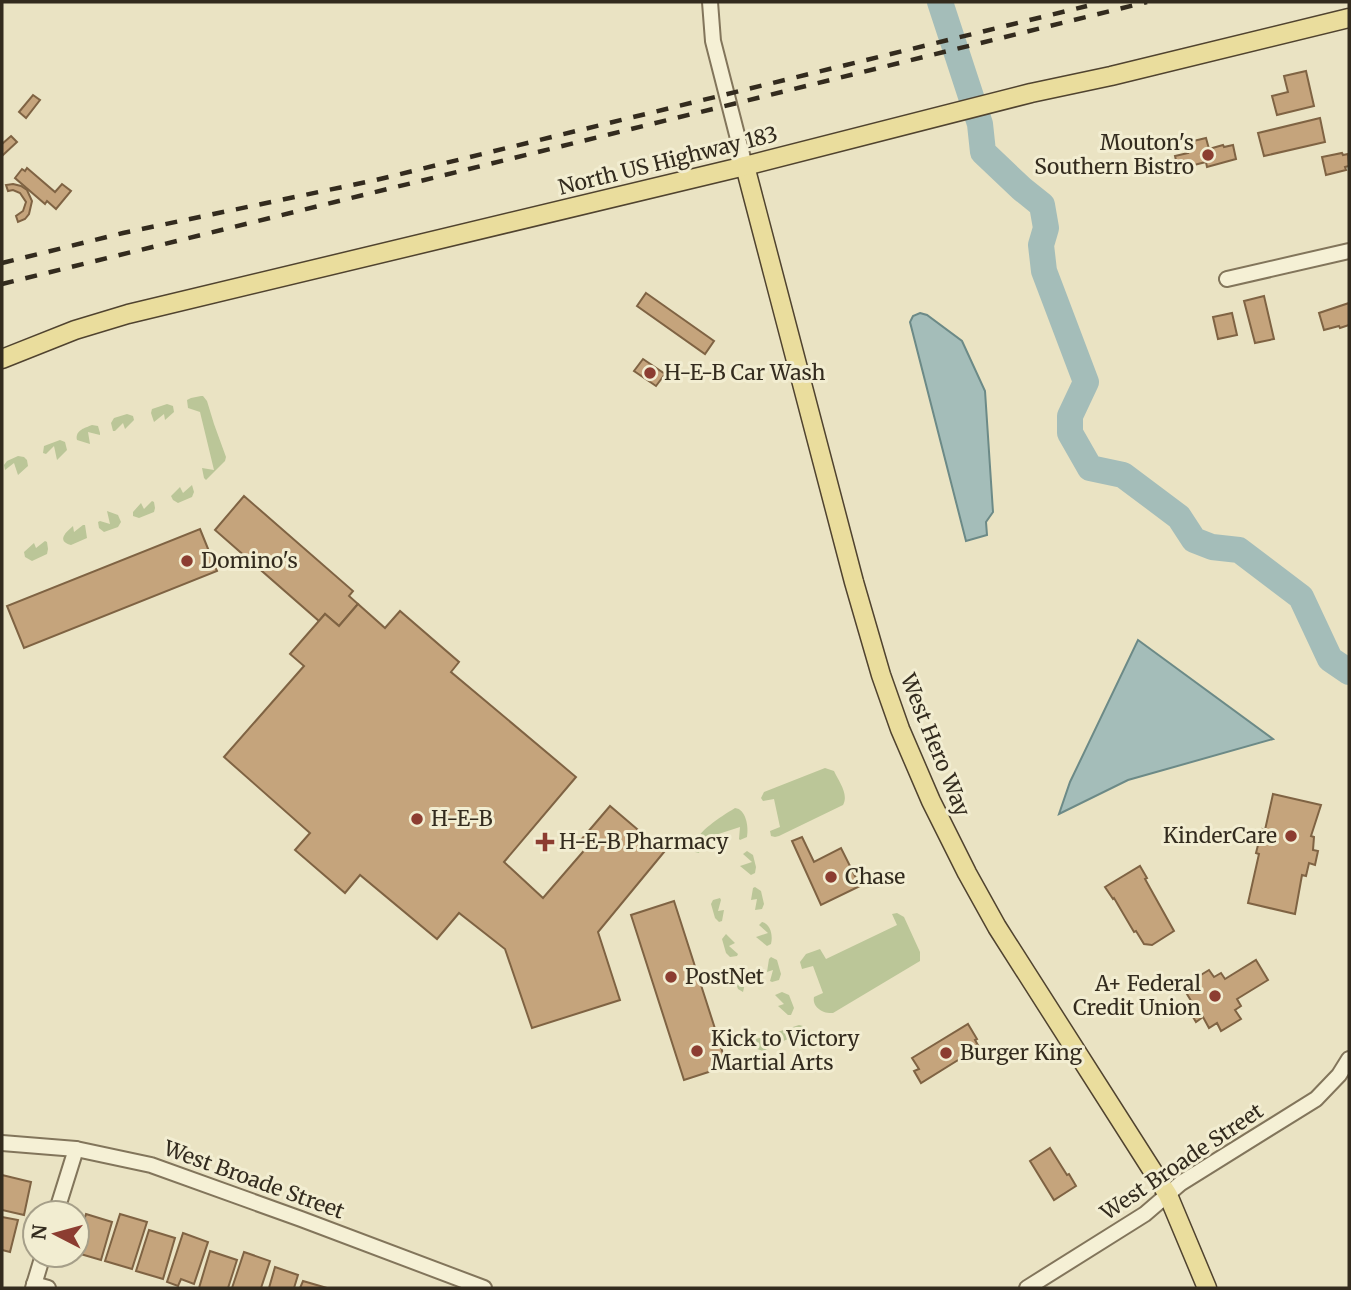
<svg xmlns="http://www.w3.org/2000/svg" width="1351" height="1290" font-family="Merriweather,serif">
  <rect width="100%" height="100%" fill="#eae3c3"/>
  <g fill="#bbc698">
    <path d="M 201,396 L 203,396 L 207,401 L 214,424 L 226,457 L 225,461 L 206,480 L 204,478 L 202,468 L 214,470 L 200,412 L 188,408 L 187,400 L 191,398 Z"/>
    <path d="M 167,404 L 173,406 L 174,412 L 165,420 L 164,414 L 154,422 L 151,413 L 152,409 Z"/>
    <path d="M 127,414 L 133,416 L 134,420 L 125,429 L 123,423 L 115,431 L 113,431 L 111,423 L 114,418 Z"/>
    <path d="M 92,425 L 98,426 L 100,433 L 100,435 L 88,432 L 90,444 L 77,440 C 75,430 85,428 92,425 Z"/>
    <path d="M 60,440 L 65,442 L 67,450 L 57,460 L 54,446 L 46,454 L 43,453 L 44,446 Z"/>
    <path d="M 18,456 L 24,457 L 27,460 L 28,466 L 18,475 L 14,463 L 5,470 L 4,465 L 7,461 Z"/>
    <path d="M 192,485 L 194,492 L 192,497 L 178,503 L 173,500 L 171,496 L 180,487 L 183,493 Z"/>
    <path d="M 152,501 L 154,502 L 155,508 L 154,512 L 139,518 L 133,516 L 133,512 L 141,503 L 144,509 Z"/>
    <path d="M 107,511 L 118,515 L 121,522 L 118,527 L 104,532 L 99,528 L 98,522 L 100,521 L 110,524 Z"/>
    <path d="M 83,525 L 85,525 L 87,538 L 71,545 C 56,541 66,532 73,526 L 74,532 Z"/>
    <path d="M 45,541 L 47,542 L 48,549 L 47,554 L 32,561 L 25,557 L 24,552 L 34,543 L 36,548 Z"/>
    <path d="M 825,768 L 834,771 C 839,782 849,794 843,805 L 779,836 L 775,837 L 771,836 L 770,831 L 780,827 L 774,799 L 763,801 L 761,798 L 764,792 Z"/>
    <path d="M 735,808 C 746,809 749,827 747,837 L 740,840 L 739,839 L 740,827 L 703,839 L 699,853 L 695,852 L 692,847 C 699,830 719,818 735,808 Z"/>
    <path d="M 747,851 L 753,855 L 756,867 L 755,873 L 751,875 L 740,866 L 752,862 L 743,854 Z"/>
    <path d="M 755,887 L 761,891 L 764,904 L 762,909 L 755,910 L 757,899 L 751,900 L 753,888 Z"/>
    <path d="M 720,898 L 721,900 L 718,911 L 724,910 L 722,921 L 719,922 L 715,918 L 711,904 L 713,900 Z"/>
    <path d="M 897,913 L 904,917 L 920,952 L 920,961 L 833,1013 C 823,1014 812,1007 814,997 L 823,993 L 813,966 L 802,969 L 800,962 L 806,954 L 820,949 L 826,959 L 897,925 L 892,914 Z"/>
    <path d="M 762,922 C 771,924 773,936 771,944 L 767,946 L 756,937 L 768,933 L 759,925 Z"/>
    <path d="M 726,934 L 735,943 L 729,946 L 738,954 L 737,956 L 730,957 L 726,953 L 722,939 Z"/>
    <path d="M 771,957 L 777,960 L 781,974 L 779,980 L 772,982 L 770,981 L 773,970 L 767,972 L 769,959 Z"/>
    <path d="M 740,968 L 743,969 L 740,980 L 746,979 L 743,992 L 738,989 L 733,975 L 735,970 Z"/>
    <path d="M 782,992 L 789,995 L 794,1008 L 791,1015 L 788,1015 L 778,1006 L 784,1004 L 775,995 Z"/>
    <path d="M 799,1025 L 803,1026 L 800,1033 L 763,1051 L 757,1049 L 755,1042 L 756,1039 Z"/>
  </g>
  <g fill="#a4bdb9" stroke="#6c8a87" stroke-width="2">
    <path d="M 920,313 L 927,315 L 962,341 L 985,391 L 993,512 L 986,522 L 987,535 L 966,541 L 910,322 L 913,316 Z"/>
    <path d="M 1138,640 L 1273,739 L 1128,780 L 1059,814 L 1070,782 Z"/>
  </g>
  <g fill="none" stroke-linecap="round" stroke-linejoin="round">
    <path stroke="#a4bdb9" stroke-width="26" d="M 940,2 L 980,124 L 983,152 L 1022,189 L 1042,205 L 1046,228 L 1041,245 L 1044,271 L 1086,382 L 1070,416 L 1070,433 L 1090,468 L 1123,475 L 1179,517 L 1194,540 L 1212,547 L 1239,550 L 1301,597 L 1330,659 L 1349,672"/>
  </g>
  <g fill="#c5a47c" stroke="#7f6343" stroke-width="2">
    <path d="M 1306,71 L 1314,106 L 1277,115 L 1272,96 L 1288,92 L 1284,76 Z"/>
    <path d="M 33,95 L 40,100 L 26,118 L 19,112 Z"/>
    <path d="M 1320,118 L 1325,142 L 1264,156 L 1258,133 Z"/>
    <path d="M 11,136 L 17,142 L 2,156 L 2,144 Z"/>
    <path d="M 1206,138 L 1209,149 L 1223,145 L 1224,147 L 1233,145 L 1236,159 L 1207,167 L 1206,162 L 1178,169 L 1175,156 L 1188,153 L 1185,143 Z"/>
    <path d="M 1342,153 L 1343,155 L 1348,154 L 1349,166 L 1345,167 L 1346,170 L 1326,175 L 1322,157 Z"/>
    <path d="M 27,168 L 55,192 L 62,184 L 71,191 L 56,209 L 47,201 L 45,204 L 15,178 L 22,169 L 25,171 Z"/>
    <path d="M 13,184 L 21,186 L 27,190 L 32,201 L 29,214 L 25,219 L 18,222 L 16,216 L 23,211 L 26,202 L 20,193 L 13,190 L 8,191 L 6,185 Z"/>
    <path d="M 646,293 L 714,341 L 705,354 L 637,306 Z"/>
    <path d="M 1264,296 L 1274,339 L 1255,343 L 1244,301 Z"/>
    <path d="M 1349,303 L 1349,325 L 1340,328 L 1339,326 L 1324,330 L 1319,313 Z"/>
    <path d="M 1232,313 L 1237,335 L 1218,339 L 1213,317 Z"/>
    <path d="M 643,359 L 665,374 L 656,386 L 634,371 Z"/>
    <path d="M 244,496 L 353,591 L 349,596 L 358,604 L 339,626 L 325,614 L 319,621 L 215,530 Z"/>
    <path d="M 200,529 L 217,571 L 24,648 L 7,606 Z"/>
    <path d="M 358,604 L 385,628 L 400,611 L 459,662 L 451,672 L 576,777 L 504,862 L 543,898 L 588,846 L 581,840 L 610,806 L 664,852 L 598,932 L 620,1000 L 532,1028 L 505,949 L 459,913 L 437,939 L 360,875 L 345,893 L 295,850 L 310,833 L 224,757 L 304,666 L 290,654 L 325,614 L 339,626 Z"/>
    <path d="M 1273,794 L 1321,805 L 1311,836 L 1314,837 L 1313,850 L 1318,851 L 1315,865 L 1309,863 L 1306,876 L 1302,875 L 1295,914 L 1248,903 L 1259,854 L 1256,853 L 1262,829 L 1265,830 Z"/>
    <path d="M 802,837 L 814,862 L 841,848 L 860,886 L 821,905 L 792,841 Z"/>
    <path d="M 1140,866 L 1147,878 L 1145,879 L 1174,931 L 1152,945 L 1144,944 L 1136,931 L 1134,932 L 1114,898 L 1113,899 L 1105,887 Z"/>
    <path d="M 674,901 L 727,1066 L 684,1080 L 631,915 Z"/>
    <path d="M 1256,960 L 1268,980 L 1237,999 L 1241,1006 L 1235,1010 L 1241,1019 L 1221,1031 L 1217,1023 L 1209,1028 L 1203,1017 L 1196,1022 L 1187,1007 L 1193,1004 L 1187,994 L 1196,989 L 1191,981 L 1209,970 L 1214,977 L 1221,973 L 1225,979 Z"/>
    <path d="M 968,1024 L 977,1039 L 975,1040 L 979,1047 L 921,1083 L 914,1071 L 919,1069 L 912,1058 Z"/>
    <path d="M 1050,1148 L 1067,1175 L 1069,1174 L 1076,1186 L 1054,1200 L 1030,1161 Z"/>
    <path d="M 2,1175 L 31,1182 L 24,1215 L 2,1210 Z"/>
    <path d="M 86,1214 L 112,1222 L 101,1260 L 77,1253 L 77,1243 Z"/>
    <path d="M 120,1214 L 147,1222 L 132,1269 L 105,1261 Z"/>
    <path d="M 2,1217 L 18,1220 L 10,1252 L 2,1250 Z"/>
    <path d="M 149,1230 L 175,1238 L 163,1279 L 136,1271 Z"/>
    <path d="M 183,1233 L 208,1242 L 194,1284 L 181,1279 L 178,1286 L 167,1282 Z"/>
    <path d="M 210,1251 L 237,1260 L 228,1288 L 199,1288 Z"/>
    <path d="M 244,1252 L 270,1261 L 261,1288 L 232,1288 Z"/>
    <path d="M 275,1267 L 298,1275 L 294,1288 L 269,1288 Z"/>
    <path d="M 303,1281 L 327,1288 L 300,1288 Z"/>
  </g>
  <g fill="none" stroke-linecap="round" stroke-linejoin="round">
    <g stroke="#82755b" stroke-width="18">
      <g id="minor">
        <path d="M 710,2 L 713,41 L 745,166"/>
        <path d="M 1227,279 L 1349,251"/>
        <path d="M 2,1143 L 76,1149 L 151,1165 L 301,1219 L 484,1288"/>
        <path d="M 56,1213 L 76,1149"/>
        <path d="M 34,1284 L 48,1288"/>
        <path d="M 33,1288 L 43,1255"/>
        <path d="M 1027,1288 L 1145,1214 L 1181,1183 L 1316,1099 L 1339,1075 L 1349,1059"/>
      </g>
    </g>
    <g stroke="#50432f" stroke-width="21">
      <g id="major">
        <path d="M 745,166 L 854,582 L 881,675 L 900,729 L 931,801 L 967,873 L 997,927 L 1168,1195 L 1207,1288"/>
        <path d="M 2,359 L 75,330 L 128,314 L 745,166 L 1031,93 L 1111,76 L 1349,18"/>
      </g>
    </g>
    <use href="#minor" stroke="#f5f0d5" stroke-width="14"/>
    <use href="#major" stroke="#eadd9d" stroke-width="18"/>
    <g stroke="#332b1e" stroke-width="4.5" stroke-dasharray="12 12" stroke-linecap="butt">
      <path d="M 2,263 L 123,233 L 376,180 L 1087,6"/>
      <path d="M 2,284 L 1147,2"/>
    </g>
  </g>
  <g fill="#8c3d31" stroke="#f2edd1" stroke-width="2.5">
    <circle cx="1208" cy="155" r="7"/>
    <circle cx="650" cy="373" r="7"/>
    <circle cx="187" cy="561" r="7"/>
    <circle cx="417" cy="819" r="7"/>
    <circle cx="1291" cy="836" r="7"/>
    <path d="M541.5 831.5h7v7h7v7h-7v7h-7v-7h-7v-7h7z"/>
    <circle cx="831" cy="877" r="7"/>
    <circle cx="671" cy="977" r="7"/>
    <circle cx="1215" cy="996" r="7"/>
    <circle cx="697" cy="1051" r="7"/>
    <circle cx="946" cy="1053" r="7"/>
  </g>
  <g text-anchor="middle" stroke-width="6" stroke-linejoin="round" paint-order="stroke">
    <g font-size="21" fill="#332b1e" stroke="#f2edd1" text-anchor="start">
      <text x="1194" y="150" text-anchor="end">Mouton's<tspan x="1194" dy="24">Southern Bistro</tspan></text>
      <text x="664" y="380">H-E-B Car Wash</text>
      <text x="201" y="568">Domino's</text>
      <text x="431" y="826">H-E-B</text>
      <text x="1277" y="843" text-anchor="end">KinderCare</text>
      <text x="559" y="849">H-E-B Pharmacy</text>
      <text x="845" y="884">Chase</text>
      <text x="685" y="984">PostNet</text>
      <text x="1201" y="991" text-anchor="end">A+ Federal<tspan x="1201" dy="24">Credit Union</tspan></text>
      <text x="711" y="1046">Kick to Victory<tspan x="711" dy="24">Martial Arts</tspan></text>
      <text x="960" y="1060">Burger King</text>
    </g>
    <g font-size="21" fill="#332b1e" stroke="#f2edd1">
      <text transform="translate(668 161) rotate(-14)" y="7">North US Highway 183</text>
      <text transform="translate(935 745) rotate(68)" y="7">West Hero Way</text>
      <text transform="translate(1182 1162) rotate(-34)" y="7">West Broade Street</text>
      <text transform="translate(254 1180) rotate(20)" y="7">West Broade Street</text>
    </g>
  </g>
  <rect width="1351" height="1290" fill="none" stroke="#332b1e" stroke-width="7"/>
  <g transform="translate(56 1234) rotate(276)"><circle r="33" fill="#f2edd1" stroke="#a69f89" stroke-width="2"/>
  <path d="M0-5L12 26L0 18L-12 26Z" fill="#8c3d31"/>
  <text y="-10" font-size="19" font-weight="bold" text-anchor="middle" fill="#332b1e">N</text>
  </g>
</svg>
